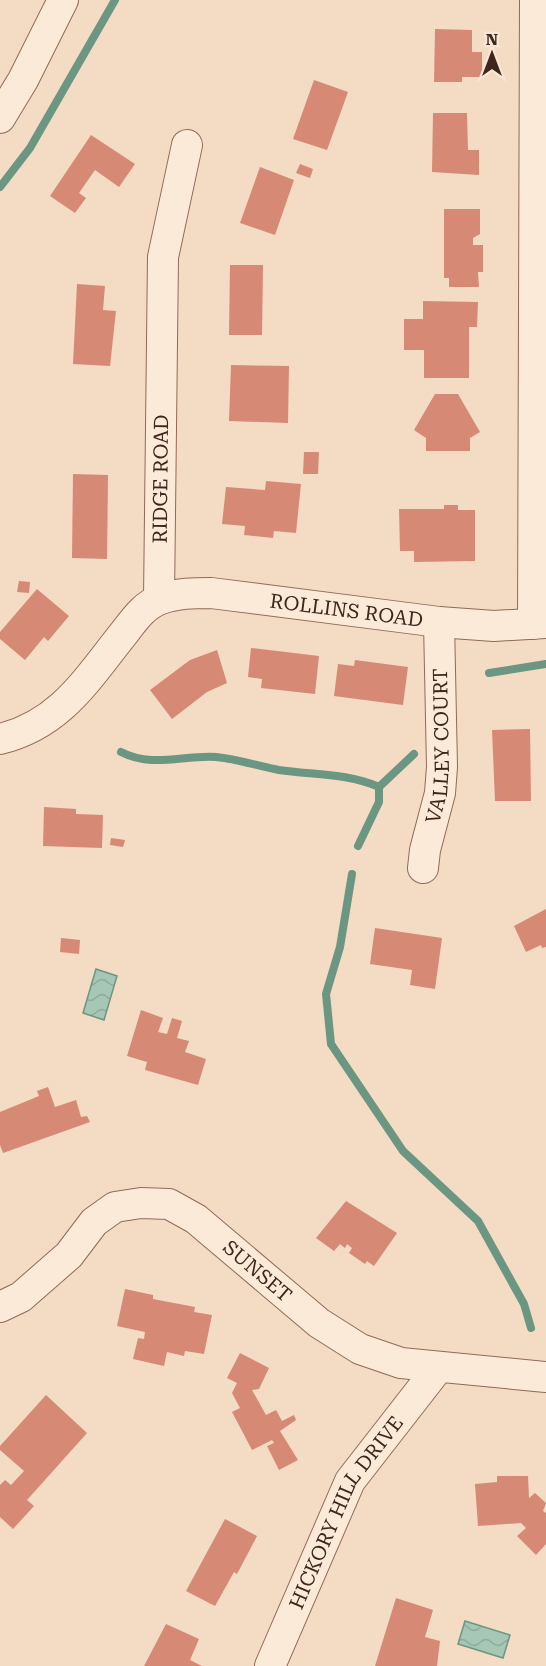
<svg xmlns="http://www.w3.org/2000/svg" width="546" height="1666" font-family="'Roboto Serif',serif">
  <defs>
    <pattern id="water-waves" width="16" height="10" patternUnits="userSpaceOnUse" patternTransform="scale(1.5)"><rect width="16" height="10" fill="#a6c6b6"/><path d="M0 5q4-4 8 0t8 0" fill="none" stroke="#90aa9c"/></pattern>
  </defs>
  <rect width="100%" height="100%" fill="#f3dbc4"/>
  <g fill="url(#water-waves)" stroke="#6b9682" stroke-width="1.5">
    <path d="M 96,969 L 117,976 L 104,1020 L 83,1013 Z"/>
    <path d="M 465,1621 L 510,1635 L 503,1658 L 458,1644 Z"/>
  </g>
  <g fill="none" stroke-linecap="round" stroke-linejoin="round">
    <g stroke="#6b9682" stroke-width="8">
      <path d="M 0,187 L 30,148 L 115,0"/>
      <path d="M 489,673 L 546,664"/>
      <path d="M 121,752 C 152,768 182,755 216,757 C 237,759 258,766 279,770 C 312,775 348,773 379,787 L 379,802 L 358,846"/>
      <path d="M 379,787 L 414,754"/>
      <path d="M 352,874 L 340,947 L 326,994 L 331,1044 L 403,1151 L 478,1221 L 524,1304 L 531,1328"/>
    </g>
  </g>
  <g fill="#d68975">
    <path d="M 435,29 L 472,30 L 472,52 L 482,52 L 482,77 L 462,77 L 462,82 L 434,82 Z"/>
    <path d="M 314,80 L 348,92 L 327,150 L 293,139 Z"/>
    <path d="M 433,113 L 467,113 L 468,150 L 479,150 L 479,175 L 432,172 Z"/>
    <path d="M 91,135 L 135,164 L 119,187 L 95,170 L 79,193 L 86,198 L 75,213 L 50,196 Z"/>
    <path d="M 300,164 L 313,169 L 310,178 L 296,173 Z"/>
    <path d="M 260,167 L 294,180 L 275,235 L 240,223 Z"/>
    <path d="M 444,209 L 480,209 L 480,234 L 473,238 L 473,245 L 483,245 L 483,272 L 478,272 L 479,287 L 449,287 L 449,278 L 444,278 Z"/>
    <path d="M 230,265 L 263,265 L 262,335 L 229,335 Z"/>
    <path d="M 77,284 L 105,286 L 103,310 L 116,311 L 110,366 L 73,364 Z"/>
    <path d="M 423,301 L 478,302 L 477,327 L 469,327 L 469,378 L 424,378 L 424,350 L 404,350 L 404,319 L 423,319 Z"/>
    <path d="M 231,365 L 289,366 L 288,423 L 229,421 Z"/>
    <path d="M 435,394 L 458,394 L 480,432 L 470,438 L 470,451 L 426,451 L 426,438 L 414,430 Z"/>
    <path d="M 304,452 L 319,452 L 318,474 L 303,474 Z"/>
    <path d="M 73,474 L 108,475 L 107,559 L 72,558 Z"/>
    <path d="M 266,481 L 301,484 L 296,533 L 274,531 L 273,538 L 244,535 L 245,526 L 222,524 L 226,487 L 265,490 Z"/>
    <path d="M 444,505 L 458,505 L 458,510 L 475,510 L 475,561 L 414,562 L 414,551 L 400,551 L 399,509 L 444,509 Z"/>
    <path d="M 19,581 L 30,582 L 29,593 L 17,592 Z"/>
    <path d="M 37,589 L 69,616 L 48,641 L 44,637 L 25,660 L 0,639 L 0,632 Z"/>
    <path d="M 251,648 L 319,656 L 315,694 L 261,688 L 262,679 L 248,677 Z"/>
    <path d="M 217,650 L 227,683 L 207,692 L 172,719 L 150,690 L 190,660 Z"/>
    <path d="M 355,660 L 408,667 L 403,705 L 334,696 L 338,664 L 354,666 Z"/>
    <path d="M 530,729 L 531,801 L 495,801 L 492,730 Z"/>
    <path d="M 44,807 L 76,809 L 76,814 L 103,815 L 102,848 L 43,846 Z"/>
    <path d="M 111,838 L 125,840 L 123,847 L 110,845 Z"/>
    <path d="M 546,909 L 546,947 L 542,948 L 541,945 L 526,952 L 514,926 Z"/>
    <path d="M 375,928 L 442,938 L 435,989 L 410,985 L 412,970 L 370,964 Z"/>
    <path d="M 61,938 L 80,940 L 79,954 L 60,952 Z"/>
    <path d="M 141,1010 L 163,1018 L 158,1032 L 167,1034 L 172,1018 L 182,1021 L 177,1038 L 189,1041 L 185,1052 L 206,1059 L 198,1085 L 145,1070 L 147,1062 L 127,1056 Z"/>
    <path d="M 48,1087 L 55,1107 L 76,1100 L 81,1117 L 87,1116 L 90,1122 L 3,1153 L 0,1145 L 0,1112 L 39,1096 L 37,1091 Z"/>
    <path d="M 346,1201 L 397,1233 L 374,1266 L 367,1261 L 365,1264 L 349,1253 L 352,1248 L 347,1244 L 345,1248 L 340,1244 L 334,1251 L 316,1238 Z"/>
    <path d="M 125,1289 L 153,1295 L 153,1299 L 195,1307 L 194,1312 L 212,1315 L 204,1354 L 185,1351 L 184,1356 L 167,1352 L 164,1366 L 133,1359 L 138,1338 L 144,1339 L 145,1332 L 117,1326 Z"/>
    <path d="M 240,1353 L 269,1368 L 259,1389 L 252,1390 L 266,1415 L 276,1410 L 282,1421 L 294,1415 L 296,1420 L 280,1431 L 298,1460 L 279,1470 L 267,1446 L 274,1443 L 272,1440 L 252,1450 L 232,1412 L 240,1408 L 232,1393 L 237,1383 L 227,1378 Z"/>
    <path d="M 46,1395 L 87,1433 L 27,1500 L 34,1506 L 13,1529 L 0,1517 L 0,1485 L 5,1480 L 11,1485 L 24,1471 L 0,1450 L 0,1446 Z"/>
    <path d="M 497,1476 L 528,1476 L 529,1498 L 535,1493 L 546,1503 L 543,1511 L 546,1513 L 546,1544 L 536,1555 L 517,1536 L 526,1528 L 521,1523 L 478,1526 L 475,1484 L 497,1482 Z"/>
    <path d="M 225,1519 L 257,1536 L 237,1574 L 234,1572 L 215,1606 L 186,1591 Z"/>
    <path d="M 396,1598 L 433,1610 L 425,1637 L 440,1641 L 437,1666 L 375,1666 Z"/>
    <path d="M 166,1624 L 199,1639 L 190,1660 L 202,1666 L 144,1666 Z"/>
  </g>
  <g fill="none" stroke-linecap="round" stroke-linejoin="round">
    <g stroke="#906a58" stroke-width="32">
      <g id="minor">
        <path d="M 0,118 L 23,80 L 63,0"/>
        <path id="s1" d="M 159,599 L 163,257 L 187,145"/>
        <path d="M 533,624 L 535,0"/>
        <path id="s2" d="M 0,739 C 61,724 87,679 124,633 C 134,620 144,605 161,599 C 177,593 194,593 211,593 L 439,622 L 494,626 L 546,623"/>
        <path id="s3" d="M 423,868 L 425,850 L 440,793 L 442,767 L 439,622"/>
        <path id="s4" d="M 0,1307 L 21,1297 L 69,1255 L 94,1222 L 115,1207 L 141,1203 L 169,1204 L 196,1219 L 319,1323 L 360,1349 L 401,1363 L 546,1377"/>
        <path id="s5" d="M 270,1666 L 350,1481 L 438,1368"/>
      </g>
    </g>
    <use href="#minor" stroke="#fcead9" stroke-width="30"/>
  </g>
  <g text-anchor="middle" stroke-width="5" stroke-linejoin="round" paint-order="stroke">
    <g font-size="20" fill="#3f261d" stroke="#f9e7d5">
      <text dy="7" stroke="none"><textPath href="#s1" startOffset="120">RIDGE ROAD</textPath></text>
      <text dy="7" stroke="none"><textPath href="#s2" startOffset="405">ROLLINS ROAD</textPath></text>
      <text dy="7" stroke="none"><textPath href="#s3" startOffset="124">VALLEY COURT</textPath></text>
      <text dy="7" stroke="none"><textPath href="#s4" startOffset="320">SUNSET</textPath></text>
      <text dy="7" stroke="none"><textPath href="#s5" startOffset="172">HICKORY HILL DRIVE</textPath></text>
    </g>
  </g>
  <g transform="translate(492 54)" stroke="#f9e7d5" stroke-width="4.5" paint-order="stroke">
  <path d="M0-4.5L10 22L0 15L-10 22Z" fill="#3f261d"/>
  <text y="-9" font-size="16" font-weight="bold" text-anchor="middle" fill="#3f261d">N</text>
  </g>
</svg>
